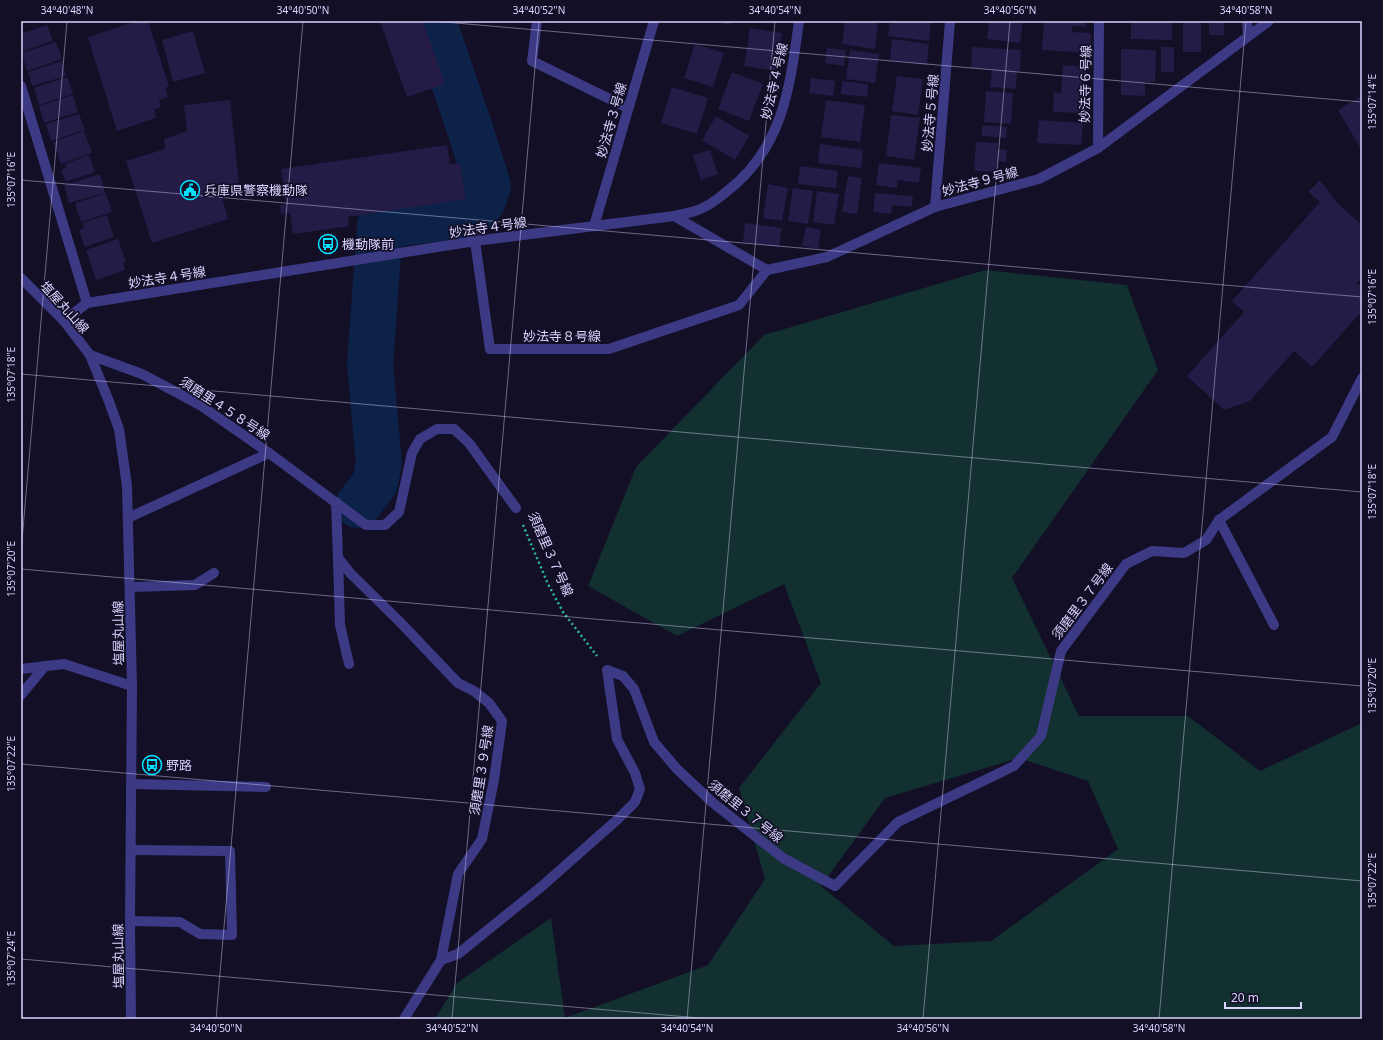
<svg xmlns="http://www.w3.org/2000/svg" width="1383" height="1040" font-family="'Noto Sans','Noto Sans JP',sans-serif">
  <rect width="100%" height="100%" fill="#130f26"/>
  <path fill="#12302f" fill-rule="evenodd" d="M 985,270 L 1127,285 L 1158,370 L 1012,578 L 1079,716 L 1188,716 L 1260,771 L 1362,723 L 1362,1019 L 435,1019 L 457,983 L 551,918 L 565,1018 L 708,965 L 765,879 L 739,788 L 821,683 L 784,584 L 677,636 L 588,586 L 636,467 L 764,335 ZM 1019,758 L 1088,781 L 1118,849 L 991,941 L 894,946 L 821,886 L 885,798 Z"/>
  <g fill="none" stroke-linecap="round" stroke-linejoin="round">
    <path stroke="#0c2248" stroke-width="46" d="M 358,505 L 375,483 L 379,463 L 370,365 L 380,226 L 465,215 L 476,211 L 483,200 L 488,186 L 469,126 L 433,21"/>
  </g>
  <g fill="#241b47">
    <path d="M 137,21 L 148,21 L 169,87 L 165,88 L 168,97 L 159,100 L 161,107 L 154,110 L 156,118 L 117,131 L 88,37 Z"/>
    <path d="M 380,21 L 423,21 L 445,84 L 407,97 Z"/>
    <path d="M 711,21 L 731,21 L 730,25 Z"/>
    <path d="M 845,21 L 878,21 L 875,49 L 842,44 Z"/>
    <path d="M 890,21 L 931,21 L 929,41 L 888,36 Z"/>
    <path d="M 989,21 L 1023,21 L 1020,43 L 987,39 Z"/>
    <path d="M 1044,21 L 1086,21 L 1086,27 L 1072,26 L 1072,32 L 1091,33 L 1090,53 L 1042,50 Z"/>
    <path d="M 1131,21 L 1172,21 L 1172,40 L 1131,39 Z"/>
    <rect x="1183" y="21" width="18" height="31"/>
    <rect x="1209" y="21" width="15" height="14"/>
    <path d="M 47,25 L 53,41 L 21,52 L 21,34 Z"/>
    <path d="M 750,28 L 782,33 L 777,71 L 744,66 Z"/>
    <path d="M 193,31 L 205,73 L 173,82 L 162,40 Z"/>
    <path d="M 892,39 L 929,44 L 927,65 L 890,60 Z"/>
    <path d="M 56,42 L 62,59 L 27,71 L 22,53 Z"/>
    <path d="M 695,44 L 724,53 L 713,87 L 684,78 Z"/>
    <path d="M 972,47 L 1021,50 L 1020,71 L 1017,71 L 1016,89 L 990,87 L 992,69 L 971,68 Z"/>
    <rect x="1161" y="47" width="13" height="25"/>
    <path d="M 827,48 L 846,50 L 844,66 L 825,63 Z"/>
    <path d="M 1121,49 L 1156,50 L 1155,82 L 1145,82 L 1145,96 L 1121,95 Z"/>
    <path d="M 850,50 L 879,54 L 875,83 L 846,79 Z"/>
    <path d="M 62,61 L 66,76 L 32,86 L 28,72 Z"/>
    <path d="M 1063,65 L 1087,67 L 1084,113 L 1053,112 L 1054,92 L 1061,93 Z"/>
    <path d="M 732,72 L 763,84 L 749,121 L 718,109 Z"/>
    <path d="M 897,76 L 923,79 L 918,115 L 892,111 Z"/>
    <path d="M 67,77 L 73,94 L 39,105 L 34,88 Z"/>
    <path d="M 811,78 L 835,81 L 833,96 L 809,93 Z"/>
    <path d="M 842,81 L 868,84 L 867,97 L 841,94 Z"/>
    <path d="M 672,87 L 708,98 L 697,134 L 661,123 Z"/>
    <path d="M 986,91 L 1013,93 L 1011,124 L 984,122 Z"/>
    <path d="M 73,95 L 78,112 L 44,123 L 39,106 Z"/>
    <path d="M 1360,97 L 1362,99 L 1362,149 L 1361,149 L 1338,110 Z"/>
    <path d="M 230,100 L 240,192 L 221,194 L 228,219 L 152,243 L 126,161 L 165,149 L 164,139 L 187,131 L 184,105 Z"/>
    <path d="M 826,100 L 865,105 L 860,142 L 821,137 Z"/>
    <path d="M 79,114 L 85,130 L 51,141 L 46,124 Z"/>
    <path d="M 891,115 L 920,118 L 914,160 L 886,156 Z"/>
    <path d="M 716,116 L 749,136 L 735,160 L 702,140 Z"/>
    <path d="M 1039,120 L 1083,123 L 1081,145 L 1037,143 Z"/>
    <path d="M 982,125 L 1007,127 L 1006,138 L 982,136 Z"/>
    <path d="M 84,131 L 92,153 L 61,164 L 53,142 Z"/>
    <path d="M 976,142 L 998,143 L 997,149 L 1007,150 L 1006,162 L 997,161 L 996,172 L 974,171 Z"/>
    <path d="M 820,144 L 863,150 L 861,168 L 818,163 Z"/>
    <path d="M 447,145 L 450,164 L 460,163 L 466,199 L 348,217 L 349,226 L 293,234 L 290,213 L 281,214 L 280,205 L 286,205 L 281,169 Z"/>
    <path d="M 710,150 L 718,174 L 701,180 L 693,155 Z"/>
    <path d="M 89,155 L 95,172 L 66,182 L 61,170 L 66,168 L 65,164 Z"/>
    <path d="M 879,163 L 921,168 L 919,183 L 898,180 L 897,188 L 876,185 Z"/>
    <path d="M 800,166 L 838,171 L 836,188 L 798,184 Z"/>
    <path d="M 100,174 L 105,193 L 69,203 L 64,185 Z"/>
    <path d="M 848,176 L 862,178 L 857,214 L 842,212 Z"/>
    <path d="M 1320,180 L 1337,203 L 1362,225 L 1362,278 L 1357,283 L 1362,287 L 1362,311 L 1312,367 L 1294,351 L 1250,401 L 1224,410 L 1187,376 L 1244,312 L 1232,301 L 1320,202 L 1308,192 Z"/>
    <path d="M 768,184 L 788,188 L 782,221 L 763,218 Z"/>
    <path d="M 793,188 L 813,191 L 808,224 L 788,221 Z"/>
    <path d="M 817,191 L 839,194 L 834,225 L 813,222 Z"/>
    <path d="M 106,193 L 112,212 L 81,222 L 75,203 Z"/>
    <path d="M 875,193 L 913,196 L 912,207 L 892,205 L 891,214 L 873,212 Z"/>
    <path d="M 107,215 L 114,237 L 85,247 L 79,230 L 84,228 L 82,223 Z"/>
    <path d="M 745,223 L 782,228 L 779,247 L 743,242 Z"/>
    <path d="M 806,227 L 821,230 L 818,249 L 802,246 Z"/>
    <path d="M 118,239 L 126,262 L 123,263 L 125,270 L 96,280 L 86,250 Z"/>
  </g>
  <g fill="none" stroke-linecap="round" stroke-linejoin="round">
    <path stroke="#2fb8b0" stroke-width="2.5" stroke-dasharray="2 3" stroke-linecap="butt" d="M 523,525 L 548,584 L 563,612 L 597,656"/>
    <g stroke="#3d3a85" stroke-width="10">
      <path d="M 537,21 L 532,61 L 628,108"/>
      <path d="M 1247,21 L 1248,36"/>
      <path d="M 21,86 L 87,303"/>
      <path d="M 1098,148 L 1099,21"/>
      <path d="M 935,207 L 950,21"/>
      <path d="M 674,216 L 767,270 L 827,257 L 935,207 L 1039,179 L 1098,148 L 1269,21"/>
      <path d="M 594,226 L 654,21"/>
      <path d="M 475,241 L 490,349 L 609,349 L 739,305 L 767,270"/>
      <path d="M 21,278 L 64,321 L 90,355 L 108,399 L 119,429 L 127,486 L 132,686 L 130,921 L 131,1019"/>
      <path d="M 64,321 L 87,303 L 475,241 L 674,216 C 682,214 690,213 698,210 C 708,206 718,199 726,192 C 783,149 790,87 799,21"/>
      <path d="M 90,355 L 142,374 L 200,405 L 269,453 L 366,525 L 385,525 L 399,512 L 412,453 L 420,439 L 437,429 L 454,429 L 469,443 L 516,508"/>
      <path d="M 336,502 L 338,558 L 351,574 L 399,621 L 458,683 L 474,691 L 489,703 L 502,721 L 494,780 L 482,839 L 458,874 L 441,960"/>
      <path d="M 128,518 L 269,453"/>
      <path d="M 338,558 L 340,625 L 349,664"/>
      <path d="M 131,587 L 195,585 L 214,573"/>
      <path d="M 1274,625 L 1219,520 L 1332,437 L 1362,378"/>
      <path d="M 21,669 L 64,664 L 132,686"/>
      <path d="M 21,695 L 45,666"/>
      <path d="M 131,784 L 266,787"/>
      <path d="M 130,921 L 180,922 L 200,934 L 232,935 L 230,851 L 131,850"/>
      <path d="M 404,1019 L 441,960 L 458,954 L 541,887 L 618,819 L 635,802 L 640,789 L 635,773 L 617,739 L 607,670 L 623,676 L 634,689 L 654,742 L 677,769 L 712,802 L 783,858 L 835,886 L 898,822 L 1014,766 L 1041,736 L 1061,651 L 1126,564 L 1152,551 L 1184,553 L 1206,540 L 1219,520"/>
    </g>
  </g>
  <path fill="none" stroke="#d9d4ff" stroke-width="1" stroke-opacity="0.45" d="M 433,21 L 1362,102M 21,180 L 1362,297M 21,374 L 1362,492M 21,552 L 67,21M 21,569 L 1362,686M 21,764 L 1362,881M 21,959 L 711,1019M 216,1019 L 303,21M 452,1019 L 539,21M 687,1019 L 775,21M 923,1019 L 1010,21M 1159,1019 L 1246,21"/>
  <defs>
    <g id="civic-ring" transform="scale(1)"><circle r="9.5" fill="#130f26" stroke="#00e5ff" stroke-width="1.5"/><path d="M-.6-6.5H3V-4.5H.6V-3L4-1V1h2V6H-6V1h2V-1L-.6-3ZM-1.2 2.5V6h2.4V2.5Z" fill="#00e5ff"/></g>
    <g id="bus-ring" transform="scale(1)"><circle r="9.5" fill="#130f26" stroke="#00e5ff" stroke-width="1.5"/><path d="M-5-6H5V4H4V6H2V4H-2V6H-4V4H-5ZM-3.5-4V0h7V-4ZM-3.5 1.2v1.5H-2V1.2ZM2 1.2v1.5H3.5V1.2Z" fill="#00e5ff"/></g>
  </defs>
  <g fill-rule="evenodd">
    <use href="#civic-ring" x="190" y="190"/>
    <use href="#bus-ring" x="328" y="244"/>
    <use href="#bus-ring" x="152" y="765"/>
  </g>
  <g text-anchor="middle" stroke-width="3.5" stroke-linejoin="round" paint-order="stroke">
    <g font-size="13" fill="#d9d4ff" stroke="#130f26">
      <text transform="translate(774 81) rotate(-77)" y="5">妙法寺４号線</text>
      <text transform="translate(1085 84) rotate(-89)" y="5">妙法寺６号線</text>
      <text transform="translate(930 113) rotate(-85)" y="5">妙法寺５号線</text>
      <text transform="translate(611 120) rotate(-74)" y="5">妙法寺３号線</text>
      <text transform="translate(980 181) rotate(-15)" y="5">妙法寺９号線</text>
      <text transform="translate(488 227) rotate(-8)" y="5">妙法寺４号線</text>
      <text transform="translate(167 277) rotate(-9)" y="5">妙法寺４号線</text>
      <text transform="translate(65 307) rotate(48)" y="5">塩屋丸山線</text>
      <text x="562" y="341">妙法寺８号線</text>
      <text transform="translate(225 408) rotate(33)" y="5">須磨里４５８号線</text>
      <text transform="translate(551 554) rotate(66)" y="5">須磨里３７号線</text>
      <text transform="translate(1082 601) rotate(-53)" y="5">須磨里３７号線</text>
      <text transform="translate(118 633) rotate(-91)" y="5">塩屋丸山線</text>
      <text transform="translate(481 770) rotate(-81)" y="5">須磨里３９号線</text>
      <text transform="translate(746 811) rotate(39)" y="5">須磨里３７号線</text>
      <text transform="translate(118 956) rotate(-91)" y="5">塩屋丸山線</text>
    </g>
    <g font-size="13" fill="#d9d4ff" stroke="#130f26" text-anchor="start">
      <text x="204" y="195">兵庫県警察機動隊</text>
      <text x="342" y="249">機動隊前</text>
      <text x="166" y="770">野路</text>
    </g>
  </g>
  <rect width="1383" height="1040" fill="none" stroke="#130f26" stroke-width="44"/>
  <path d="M1225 1002v6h76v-6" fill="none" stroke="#d9d4ff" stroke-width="2"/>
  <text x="1231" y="1002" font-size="12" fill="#d9d4ff" stroke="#130f26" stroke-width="3" paint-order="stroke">20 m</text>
  <rect x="22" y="22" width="1339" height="996" fill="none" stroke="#d9d4ff" stroke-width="1.5"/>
  <g font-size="10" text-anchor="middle" fill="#d9d4ff">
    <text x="67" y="14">34°40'48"N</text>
    <text x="303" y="14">34°40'50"N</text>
    <text x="539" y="14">34°40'52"N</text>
    <text x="775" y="14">34°40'54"N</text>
    <text x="1010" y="14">34°40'56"N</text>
    <text x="1246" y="14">34°40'58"N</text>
    <text transform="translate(1372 102) rotate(-90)" y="4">135°07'14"E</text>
    <text transform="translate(11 180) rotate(-90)" y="4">135°07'16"E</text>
    <text transform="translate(1372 297) rotate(-90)" y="4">135°07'16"E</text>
    <text transform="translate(11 375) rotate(-90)" y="4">135°07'18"E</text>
    <text transform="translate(1372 492) rotate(-90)" y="4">135°07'18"E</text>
    <text transform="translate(11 569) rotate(-90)" y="4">135°07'20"E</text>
    <text transform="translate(1372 686) rotate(-90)" y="4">135°07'20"E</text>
    <text transform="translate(11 764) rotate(-90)" y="4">135°07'22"E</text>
    <text transform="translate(1372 881) rotate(-90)" y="4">135°07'22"E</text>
    <text transform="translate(11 959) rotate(-90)" y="4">135°07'24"E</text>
    <text x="216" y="1032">34°40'50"N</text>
    <text x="452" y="1032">34°40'52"N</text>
    <text x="687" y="1032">34°40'54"N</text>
    <text x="923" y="1032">34°40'56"N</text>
    <text x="1159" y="1032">34°40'58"N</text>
  </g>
</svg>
